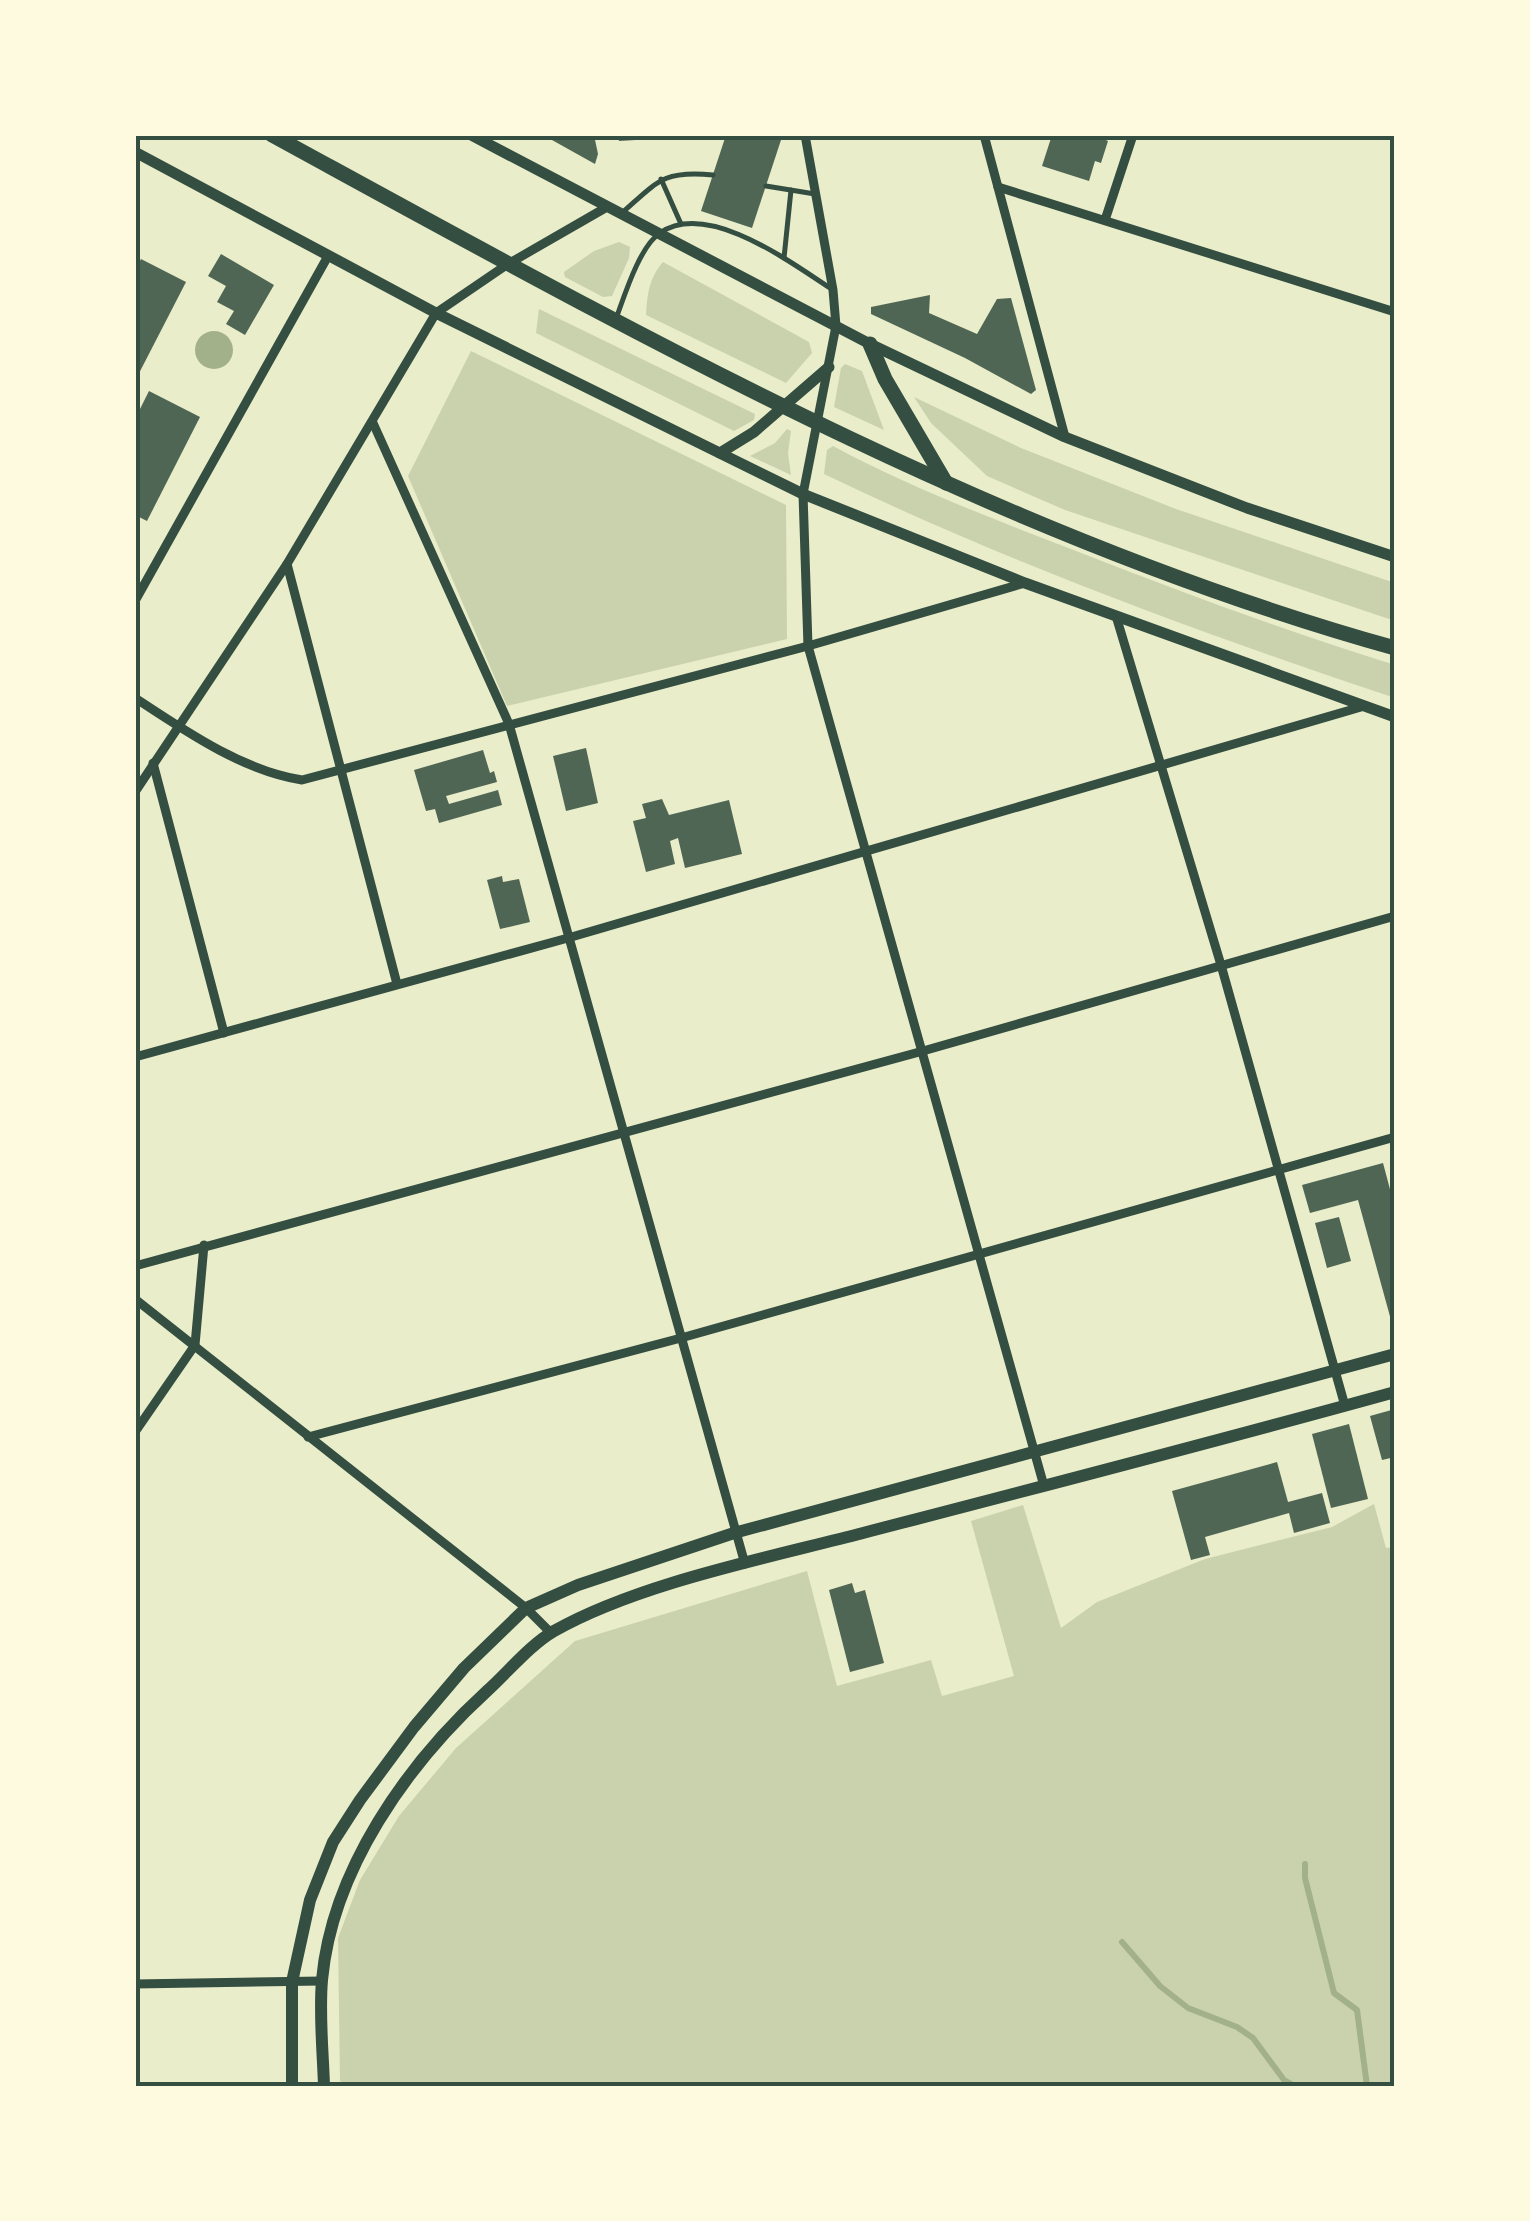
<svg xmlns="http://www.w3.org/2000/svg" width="1530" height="2221" font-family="Lato,sans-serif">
  <rect width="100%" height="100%" fill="#e9edc9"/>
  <g fill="#cad2ad">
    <path d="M 619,242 L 630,247 L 629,258 L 612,296 L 603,297 L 565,277 L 564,272 L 594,251 Z"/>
    <path d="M 663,262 L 809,342 L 812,353 L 786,383 L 646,315 C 647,295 649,278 663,262 Z"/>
    <path d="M 539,309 L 755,414 L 754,420 L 734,431 L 536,333 Z"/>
    <path d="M 471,351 L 786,505 L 787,639 L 507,706 L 408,476 Z"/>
    <path d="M 845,364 L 862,371 L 884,430 L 834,407 L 841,368 Z"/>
    <path d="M 914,397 L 1021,448 L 1176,509 L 1395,583 L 1395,621 L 1065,510 L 987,476 L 931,423 Z"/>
    <path d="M 787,429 L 791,431 L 788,453 L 791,475 L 750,456 L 775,443 Z"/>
    <path d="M 833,446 C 909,487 991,518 1071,549 C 1178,591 1285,631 1395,665 L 1395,698 C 1201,633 1009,563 824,474 L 827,450 Z"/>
    <path d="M 1374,1504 L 1386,1548 L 1395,1547 L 1395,2086 L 350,2086 L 340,2081 L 338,1938 L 360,1880 L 399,1816 L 456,1748 L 575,1641 L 807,1571 L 837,1686 L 931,1660 L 942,1696 L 1014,1676 L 971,1521 L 1023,1505 L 1061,1628 L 1097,1602 L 1205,1559 L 1332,1527 Z"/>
  </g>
  <circle fill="#a3b18a" cx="214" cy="350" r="19"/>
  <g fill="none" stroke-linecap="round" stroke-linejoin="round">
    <g stroke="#a3b18a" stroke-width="6">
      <path d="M 1305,1864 L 1305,1878 L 1334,1993 L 1357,2010 L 1367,2086"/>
      <path d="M 1122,1942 L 1160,1986 L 1188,2008 L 1237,2027 L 1253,2038 L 1284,2080 L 1293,2085 L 1337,2086"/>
    </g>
  </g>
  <g fill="#4f6655">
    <path d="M 543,135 L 594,135 L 598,154 L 595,164 Z"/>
    <path d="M 618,135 L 669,135 L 669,138 L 619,141 Z"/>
    <path d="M 726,135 L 765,135 L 781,140 L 752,228 L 701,211 Z"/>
    <path d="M 1052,135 L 1102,135 L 1101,138 L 1108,141 L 1101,163 L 1095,161 L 1089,181 L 1042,166 Z"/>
    <path d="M 221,254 L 274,285 L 245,335 L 226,324 L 234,311 L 217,302 L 226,286 L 208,276 Z"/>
    <path d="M 141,259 L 186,282 L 135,381 L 135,270 Z"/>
    <path d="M 930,295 L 929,313 L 977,334 L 997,299 L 1011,298 L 1036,390 L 1031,394 L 965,358 L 871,314 L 871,307 Z"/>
    <path d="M 149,391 L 200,417 L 147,521 L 135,515 L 135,419 Z"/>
    <path d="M 586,748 L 598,803 L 566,811 L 553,756 Z"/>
    <path d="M 483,750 L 490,773 L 494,771 L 497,782 L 446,796 L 449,804 L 498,790 L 502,805 L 439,823 L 435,809 L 426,811 L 414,770 Z"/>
    <path d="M 662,799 L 669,815 L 729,800 L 742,854 L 685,868 L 678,838 L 670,841 L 675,864 L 646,872 L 633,821 L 646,818 L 642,804 Z"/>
    <path d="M 502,876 L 503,882 L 519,879 L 530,922 L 500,929 L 487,880 Z"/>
    <path d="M 1383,1163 L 1395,1208 L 1394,1331 L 1358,1200 L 1310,1213 L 1302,1185 Z"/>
    <path d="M 1339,1217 L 1351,1261 L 1327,1268 L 1315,1223 Z"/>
    <path d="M 1395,1409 L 1395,1457 L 1382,1460 L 1370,1416 Z"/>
    <path d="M 1349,1424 L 1368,1499 L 1331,1508 L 1312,1434 Z"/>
    <path d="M 1277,1462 L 1288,1502 L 1322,1493 L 1330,1523 L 1294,1533 L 1289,1513 L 1205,1537 L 1210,1555 L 1191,1560 L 1172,1491 Z"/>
    <path d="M 852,1583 L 855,1593 L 865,1590 L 884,1663 L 850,1672 L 829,1590 Z"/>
  </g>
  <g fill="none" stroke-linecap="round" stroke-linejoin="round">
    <g stroke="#344e41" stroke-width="5">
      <path d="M 661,179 L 681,224"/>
      <path d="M 766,186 L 815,194"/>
      <path d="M 623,212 C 658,181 664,170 713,175"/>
      <path d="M 784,258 L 791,190"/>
      <path d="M 617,316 C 625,294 640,246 660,233 C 707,200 790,262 830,288"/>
    </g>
    <g stroke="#344e41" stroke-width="9">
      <path d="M 805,135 L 833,290 L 836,326 L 803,494 L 808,646 L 1044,1486"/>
      <path d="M 984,135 L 1065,437"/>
      <path d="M 998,187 L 1395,312"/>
      <path d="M 1105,220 L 1133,135"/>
      <path d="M 373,423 L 509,724 L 745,1564"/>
      <path d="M 287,564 L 397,984"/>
      <path d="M 135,601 L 328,256"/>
      <path d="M 1116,616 L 1221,965 L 1345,1406"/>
      <path d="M 135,698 C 185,731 243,771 302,780 L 808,646 L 1025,583"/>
      <path d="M 153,763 L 224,1033"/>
      <path d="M 135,792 L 287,564 L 436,313 L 508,264 L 607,207"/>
      <path d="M 135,1057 L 568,938 L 1361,707"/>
      <path d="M 135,1266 L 923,1051 L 1395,916"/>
      <path d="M 135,1299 L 526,1608 L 551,1633"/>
      <path d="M 135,1432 L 195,1345 L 204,1245"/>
      <path d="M 308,1437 L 681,1338 L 1395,1137"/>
      <path d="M 135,1984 L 322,1981"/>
    </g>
    <g stroke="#344e41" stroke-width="11">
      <path d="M 471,135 L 870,344 L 1065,437 L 1247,508 L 1395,557"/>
      <path d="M 135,152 L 436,313 L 803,494 L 1025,583 L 1395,717"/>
      <path d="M 720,453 L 754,432 L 829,367"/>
    </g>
    <g stroke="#344e41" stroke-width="12">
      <path d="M 292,2086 L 292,1982 L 310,1900 L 333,1842 L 360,1800 L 414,1727 L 464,1668 L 526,1608 L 578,1585 L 734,1533 L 1395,1354"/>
      <path d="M 324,2086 C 323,2052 319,2015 322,1980 C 332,1870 407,1764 487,1691 C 508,1672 530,1645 554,1631 C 639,1583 767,1558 863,1533 C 1040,1487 1218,1441 1395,1392"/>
    </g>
    <g stroke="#344e41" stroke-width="15">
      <path d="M 272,135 C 633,332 996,537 1395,648"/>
      <path d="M 870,344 L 885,379 L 946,483"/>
    </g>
  </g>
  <rect width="1530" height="2221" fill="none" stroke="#fefae0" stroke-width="275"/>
  <rect x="138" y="138" width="1254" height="1946" fill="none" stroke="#344e41" stroke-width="4"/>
</svg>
